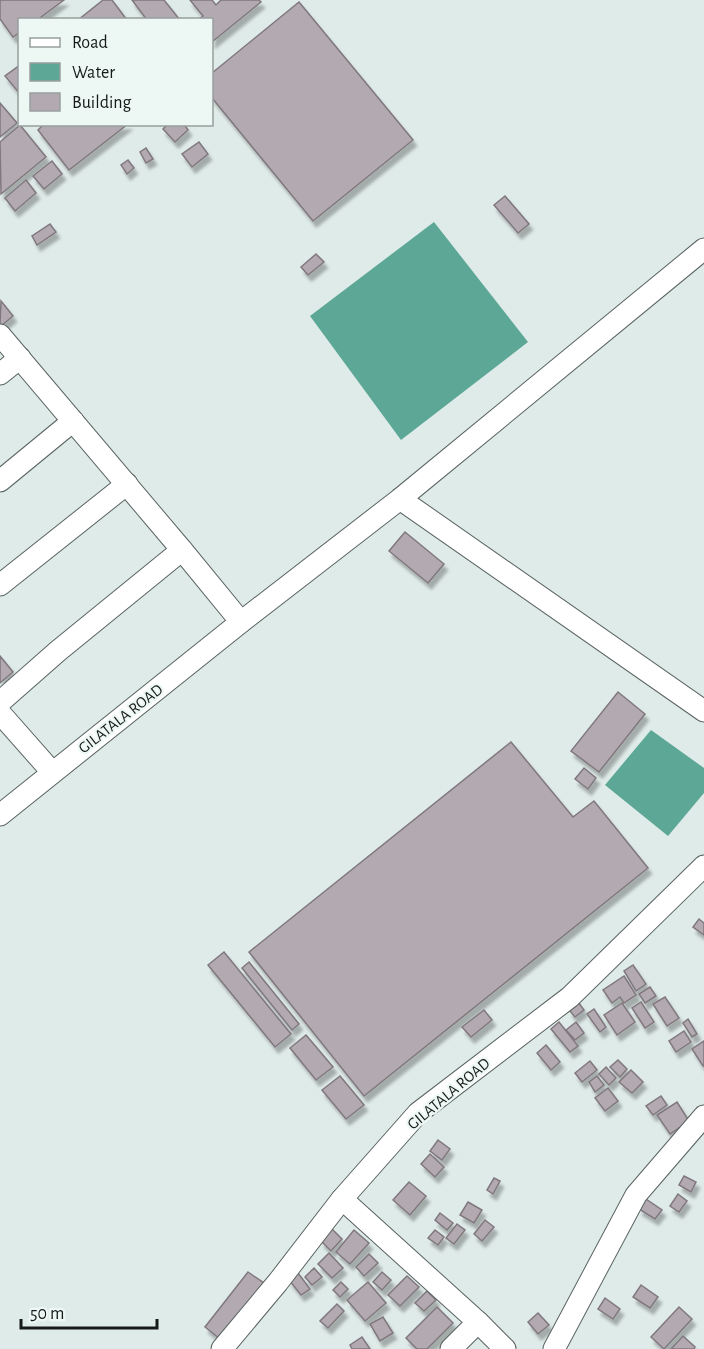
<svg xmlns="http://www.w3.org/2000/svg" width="704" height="1349" font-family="'Alegreya Sans',sans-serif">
  <defs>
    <filter id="shadow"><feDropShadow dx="3.5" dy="6" stdDeviation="1.5" flood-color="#0004"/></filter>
  </defs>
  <rect width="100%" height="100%" fill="#dfebe8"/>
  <g fill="#5da797">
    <path d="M 434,222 L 528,342 L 401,440 L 310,316 Z"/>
    <path d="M 651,730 L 704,768 L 704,793 L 668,836 L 605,785 Z"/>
  </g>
  <g fill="#b2aab0" stroke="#80787e" stroke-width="1.5" filter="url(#shadow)">
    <path d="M 0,0 L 64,0 L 37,20 L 20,20 L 20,32 L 13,37 L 0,19 Z"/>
    <path d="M 103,0 L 112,0 L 127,20 L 78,20 Z"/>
    <path d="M 132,0 L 164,0 L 180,20 L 147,20 Z"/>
    <path d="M 190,0 L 212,0 L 216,5 L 221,0 L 259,0 L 261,2 L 212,42 L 212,20 L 198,20 L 203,16 Z"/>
    <path d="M 299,2 L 413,140 L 313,221 L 212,98 L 212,73 Z"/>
    <path d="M 20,65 L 20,94 L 5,76 Z"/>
    <path d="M 0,103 L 17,123 L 0,137 Z"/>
    <path d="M 44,124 L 128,124 L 69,170 L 38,130 Z"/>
    <path d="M 168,124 L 184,124 L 188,130 L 175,142 L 163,129 Z"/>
    <path d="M 20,125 L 46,157 L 1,194 L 0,142 Z"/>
    <path d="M 199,142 L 208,154 L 192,167 L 182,154 Z"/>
    <path d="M 146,148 L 153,159 L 146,163 L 140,152 Z"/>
    <path d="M 128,160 L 134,168 L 127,174 L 121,165 Z"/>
    <path d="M 52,161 L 62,174 L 44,189 L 33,176 Z"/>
    <path d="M 26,180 L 36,193 L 15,211 L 5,198 Z"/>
    <path d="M 505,196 L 529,224 L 518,233 L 494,205 Z"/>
    <path d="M 50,224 L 56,232 L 37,245 L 32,236 Z"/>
    <path d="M 316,254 L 324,262 L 308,275 L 301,267 Z"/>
    <path d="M 1,301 L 13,316 L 1,326 L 0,324 Z"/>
    <path d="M 405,532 L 444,564 L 428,583 L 389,551 Z"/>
    <path d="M 0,656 L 13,672 L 0,683 Z"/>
    <path d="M 618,692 L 645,714 L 599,772 L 571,751 Z"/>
    <path d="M 511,742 L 573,817 L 594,801 L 648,868 L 364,1096 L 249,952 Z"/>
    <path d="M 584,768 L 596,778 L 588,789 L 575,779 Z"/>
    <path d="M 699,919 L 704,923 L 704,935 L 693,927 Z"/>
    <path d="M 224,952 L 291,1034 L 275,1047 L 208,965 Z"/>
    <path d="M 249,962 L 299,1024 L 292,1030 L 242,968 Z"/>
    <path d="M 633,965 L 646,984 L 636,991 L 624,971 Z"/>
    <path d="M 624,976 L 636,995 L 624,1003 L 620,997 L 612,1003 L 603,990 Z"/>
    <path d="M 650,987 L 656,996 L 645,1003 L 639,994 Z"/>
    <path d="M 665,997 L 679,1018 L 667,1026 L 653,1004 Z"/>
    <path d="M 641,1002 L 654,1022 L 645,1028 L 632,1008 Z"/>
    <path d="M 579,1003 L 584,1010 L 575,1017 L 569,1010 Z"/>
    <path d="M 622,1003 L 635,1022 L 617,1035 L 604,1015 Z"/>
    <path d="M 594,1009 L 606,1027 L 600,1032 L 587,1014 Z"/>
    <path d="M 484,1010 L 492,1020 L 471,1037 L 462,1027 Z"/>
    <path d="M 688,1019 L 697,1034 L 692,1037 L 683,1023 Z"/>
    <path d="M 559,1022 L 578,1046 L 570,1052 L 551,1029 Z"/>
    <path d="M 576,1022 L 584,1033 L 575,1040 L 566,1030 Z"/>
    <path d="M 684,1031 L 691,1042 L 676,1052 L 669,1041 Z"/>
    <path d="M 306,1035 L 333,1067 L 316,1080 L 290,1048 Z"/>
    <path d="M 704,1041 L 704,1066 L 703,1066 L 692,1049 Z"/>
    <path d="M 546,1045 L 560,1062 L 551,1070 L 537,1053 Z"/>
    <path d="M 618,1060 L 627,1069 L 620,1077 L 610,1067 Z"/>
    <path d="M 590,1061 L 597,1070 L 582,1082 L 575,1073 Z"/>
    <path d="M 606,1067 L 616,1078 L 609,1085 L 599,1074 Z"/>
    <path d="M 631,1070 L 643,1082 L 632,1093 L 619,1082 Z"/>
    <path d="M 340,1076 L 364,1105 L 346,1119 L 322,1090 Z"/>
    <path d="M 597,1076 L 604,1085 L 595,1092 L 589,1082 Z"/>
    <path d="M 608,1088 L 618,1101 L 605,1111 L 595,1098 Z"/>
    <path d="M 661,1096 L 667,1105 L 653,1115 L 646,1106 Z"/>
    <path d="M 677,1102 L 689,1121 L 670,1134 L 657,1115 Z"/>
    <path d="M 438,1140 L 450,1149 L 442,1160 L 430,1151 Z"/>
    <path d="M 430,1154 L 444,1167 L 435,1177 L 421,1164 Z"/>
    <path d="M 684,1176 L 696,1182 L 691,1192 L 679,1185 Z"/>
    <path d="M 494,1178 L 500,1181 L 493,1194 L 487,1190 Z"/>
    <path d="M 409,1182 L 426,1196 L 410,1215 L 393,1200 Z"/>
    <path d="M 678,1194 L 687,1201 L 679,1212 L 670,1206 Z"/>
    <path d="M 646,1199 L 662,1210 L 655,1219 L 639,1209 Z"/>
    <path d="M 468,1202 L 482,1210 L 474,1223 L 460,1215 Z"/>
    <path d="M 440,1213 L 453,1223 L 447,1230 L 435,1220 Z"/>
    <path d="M 485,1220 L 494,1227 L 482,1241 L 474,1234 Z"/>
    <path d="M 457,1224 L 465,1230 L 454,1244 L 446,1238 Z"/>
    <path d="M 332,1229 L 342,1239 L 331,1251 L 321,1241 Z"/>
    <path d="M 354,1230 L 369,1243 L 350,1264 L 336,1252 Z"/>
    <path d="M 435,1230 L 444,1237 L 438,1245 L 428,1238 Z"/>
    <path d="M 329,1253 L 343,1268 L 332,1278 L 318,1264 Z"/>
    <path d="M 369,1254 L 378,1263 L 364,1276 L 356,1267 Z"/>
    <path d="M 314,1268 L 322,1277 L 312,1285 L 305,1277 Z"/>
    <path d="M 248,1272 L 264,1283 L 220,1339 L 205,1327 Z"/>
    <path d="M 382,1272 L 391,1280 L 382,1290 L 373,1282 Z"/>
    <path d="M 298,1273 L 310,1289 L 301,1295 L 289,1280 Z"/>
    <path d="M 407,1276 L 419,1287 L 400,1306 L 388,1295 Z"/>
    <path d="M 341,1282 L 348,1289 L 340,1297 L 333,1290 Z"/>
    <path d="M 368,1282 L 386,1303 L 365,1321 L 347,1300 Z"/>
    <path d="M 641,1285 L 658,1297 L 650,1308 L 633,1297 Z"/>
    <path d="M 427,1291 L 436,1300 L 424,1311 L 415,1303 Z"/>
    <path d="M 605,1298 L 620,1309 L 613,1319 L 598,1309 Z"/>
    <path d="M 337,1304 L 344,1311 L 328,1328 L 320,1321 Z"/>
    <path d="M 437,1307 L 453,1323 L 427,1349 L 417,1349 L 406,1338 Z"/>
    <path d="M 679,1307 L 692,1319 L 664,1349 L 651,1337 Z"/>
    <path d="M 538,1313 L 549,1325 L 538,1334 L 528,1322 Z"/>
    <path d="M 383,1317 L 393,1333 L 380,1341 L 370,1324 Z"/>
    <path d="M 683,1336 L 695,1347 L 694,1349 L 671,1349 Z"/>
    <path d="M 362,1337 L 370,1349 L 352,1349 L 350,1345 Z"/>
  </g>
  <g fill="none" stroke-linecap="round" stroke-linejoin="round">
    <g stroke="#596361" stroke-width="23">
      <g id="street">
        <path d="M 0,335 L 182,550 L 241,622 L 400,499 L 704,249"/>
        <path d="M 0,374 L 20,358"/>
        <path d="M 0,481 L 73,421"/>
        <path d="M 400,499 L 704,711"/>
        <path d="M 0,585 L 127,484"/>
        <path d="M 0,702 L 58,651 L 182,550"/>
        <path d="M 0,713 L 52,772"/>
        <path d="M 0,815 L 241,622"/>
        <path d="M 342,1199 L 478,1322 L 451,1349"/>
        <path d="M 478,1322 L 505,1349"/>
        <path d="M 222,1349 L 278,1282 L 342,1199 L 418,1113 L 570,997 L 704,866"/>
        <path d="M 554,1349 L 636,1195 L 704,1116"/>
      </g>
    </g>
    <use href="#street" stroke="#fff" stroke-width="21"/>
  </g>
  <g text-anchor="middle" stroke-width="4.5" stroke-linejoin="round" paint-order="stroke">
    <g font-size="16" fill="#161a19" stroke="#edf8f5">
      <text transform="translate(120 718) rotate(-38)" y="6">GILATALA ROAD</text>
      <text transform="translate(448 1093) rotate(-40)" y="6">GILATALA ROAD</text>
    </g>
  </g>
  <rect x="18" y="18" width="195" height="108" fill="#edf8f5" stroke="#979f9d" stroke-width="1.5"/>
  <rect x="30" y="38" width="30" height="9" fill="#ffffff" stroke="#979f9d" stroke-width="1.5"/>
  <text x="72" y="48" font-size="18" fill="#161a19">Road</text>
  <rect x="30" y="63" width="30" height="18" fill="#5da797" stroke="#979f9d" stroke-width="1.5"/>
  <text x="72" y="78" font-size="18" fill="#161a19">Water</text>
  <rect x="30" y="93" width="30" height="18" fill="#b2aab0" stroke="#979f9d" stroke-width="1.5"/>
  <text x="72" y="108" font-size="18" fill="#161a19">Building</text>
  <path d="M21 1319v9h136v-9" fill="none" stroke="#161a19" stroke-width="3"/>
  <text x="30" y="1319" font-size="18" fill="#161a19" stroke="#edf8f5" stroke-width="4.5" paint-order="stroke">50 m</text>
</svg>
